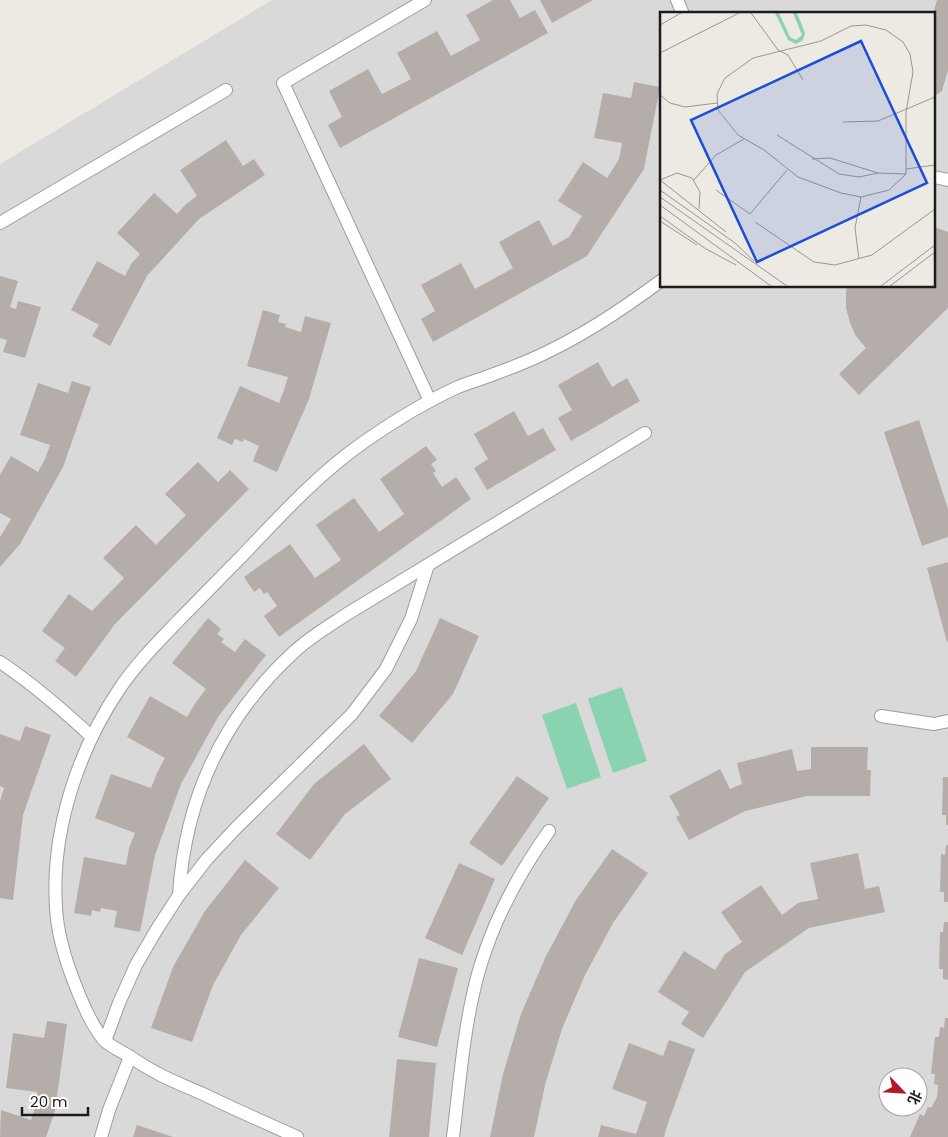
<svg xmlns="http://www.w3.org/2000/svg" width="948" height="1137" font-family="Poppins,'Noto Sans SC',sans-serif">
  <rect width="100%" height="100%" fill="#ede9e3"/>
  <path fill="#dad9da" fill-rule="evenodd" d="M 272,0 L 948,0 L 948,1137 L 0,1137 L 0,164 ZM 662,14 L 934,14 L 934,286 L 662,286 ZM 888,1077 L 918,1077 L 918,1107 L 888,1107 Z"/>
  <g fill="#89d3b0">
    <path d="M 622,687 L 647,761 L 613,773 L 588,699 Z"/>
    <path d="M 576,703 L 601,777 L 567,789 L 542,715 Z"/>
  </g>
  <g fill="#b5ada9">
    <path d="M 493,0 L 510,0 L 520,18 L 535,10 L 548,33 L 340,148 L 328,125 L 342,117 L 329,91 L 368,69 L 382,94 L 411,79 L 397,53 L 437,31 L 451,56 L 480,40 L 466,15 Z"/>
    <path d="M 540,0 L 593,0 L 552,23 Z"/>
    <path d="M 937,0 L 948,0 L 948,70 L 942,91 L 934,96 L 934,14 L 933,14 Z"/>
    <path d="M 634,82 L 660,87 L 644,169 L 587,256 L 433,342 L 421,319 L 435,311 L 421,285 L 461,263 L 475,289 L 513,268 L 499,242 L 539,220 L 553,246 L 569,237 L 582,216 L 558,201 L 583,162 L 607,178 L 619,159 L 622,143 L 594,138 L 603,93 L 631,98 Z"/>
    <path d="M 226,140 L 243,166 L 254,159 L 265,175 L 199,219 L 147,276 L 110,346 L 92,336 L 99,325 L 71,310 L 97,261 L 125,276 L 131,264 L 140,254 L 117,233 L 154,193 L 177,214 L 186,204 L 197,196 L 180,170 Z"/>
    <path d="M 934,227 L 948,232 L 948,308 L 859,395 L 839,374 L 866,348 L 856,336 L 850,323 L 846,308 L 846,293 L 847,286 L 934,286 Z"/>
    <path d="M 0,276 L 18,281 L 10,307 L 16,309 L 18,301 L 41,307 L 25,358 L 3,352 L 7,340 L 0,338 Z"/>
    <path d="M 263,310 L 280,315 L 278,322 L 286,324 L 285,327 L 301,332 L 305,316 L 331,323 L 309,399 L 277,472 L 253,461 L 259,446 L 244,439 L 243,442 L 235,439 L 232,445 L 217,438 L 240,386 L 279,403 L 284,390 L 288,377 L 247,366 Z"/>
    <path d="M 598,362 L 612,387 L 627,378 L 640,401 L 571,441 L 558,418 L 572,410 L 558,385 Z"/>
    <path d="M 72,381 L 91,387 L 63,467 L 20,544 L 0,567 L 0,537 L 11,519 L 0,513 L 0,475 L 11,456 L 38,472 L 45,459 L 50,445 L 20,435 L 38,383 L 68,393 Z"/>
    <path d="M 514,411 L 528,436 L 543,428 L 556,450 L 487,490 L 474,468 L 488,459 L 474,434 Z"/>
    <path d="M 919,420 L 948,509 L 948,537 L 922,546 L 884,432 Z"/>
    <path d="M 426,446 L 437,460 L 431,464 L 436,471 L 433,473 L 442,487 L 456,477 L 471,499 L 279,637 L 264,616 L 277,606 L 267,592 L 264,594 L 260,588 L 254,592 L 244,577 L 290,544 L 315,578 L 341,560 L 316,525 L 354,498 L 379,532 L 404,514 L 380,479 Z"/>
    <path d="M 198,462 L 218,482 L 230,470 L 249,489 L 115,624 L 76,677 L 55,661 L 65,648 L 42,631 L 69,594 L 92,611 L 124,578 L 103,558 L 136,525 L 156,545 L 186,515 L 165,494 Z"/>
    <path d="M 948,562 L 948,642 L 947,642 L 927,568 Z"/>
    <path d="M 208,618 L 221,629 L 217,634 L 224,639 L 221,642 L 235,652 L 245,639 L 266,655 L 218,717 L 181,784 L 155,855 L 140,932 L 114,927 L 117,911 L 101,908 L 100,912 L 92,910 L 91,916 L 74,913 L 84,857 L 126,865 L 129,848 L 135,833 L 95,818 L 111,774 L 151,788 L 157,773 L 165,758 L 127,737 L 150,696 L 187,717 L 196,702 L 206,689 L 172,663 Z"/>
    <path d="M 440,618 L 479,636 L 453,694 L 412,743 L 379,716 L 416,671 Z"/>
    <path d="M 25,726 L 51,735 L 23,815 L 13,900 L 0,898 L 0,801 L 4,788 L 0,786 L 0,734 L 20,741 Z"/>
    <path d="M 364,744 L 391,779 L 345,814 L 310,860 L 276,834 L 314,784 Z"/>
    <path d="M 811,747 L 868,747 L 867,770 L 871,770 L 870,796 L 807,796 L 745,811 L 689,840 L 676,817 L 680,815 L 669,796 L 720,769 L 730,789 L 742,784 L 737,763 L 792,749 L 797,771 L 811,769 Z"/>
    <path d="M 517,776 L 549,798 L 502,866 L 469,843 Z"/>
    <path d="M 943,777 L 948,777 L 948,825 L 946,825 L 946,815 L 942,815 Z"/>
    <path d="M 946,845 L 948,845 L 948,902 L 944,902 L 944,892 L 940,892 L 941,854 L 945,855 Z"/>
    <path d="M 612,849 L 648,873 L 613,923 L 585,975 L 562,1029 L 545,1085 L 534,1137 L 490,1137 L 503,1074 L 521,1014 L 546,956 L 576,900 Z"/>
    <path d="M 858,853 L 865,889 L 879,886 L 885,912 L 809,928 L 745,972 L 703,1038 L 681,1024 L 689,1012 L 658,992 L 684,951 L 715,970 L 725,954 L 742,942 L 721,912 L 761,885 L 782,915 L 798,903 L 818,899 L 810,863 Z"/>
    <path d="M 245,860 L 279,888 L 241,935 L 213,985 L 192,1042 L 151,1028 L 173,967 L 205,911 Z"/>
    <path d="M 459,863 L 495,879 L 462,955 L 425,938 Z"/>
    <path d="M 944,922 L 948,922 L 948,980 L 943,979 L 943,969 L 939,969 L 940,932 L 943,932 Z"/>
    <path d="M 419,958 L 458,968 L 437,1047 L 398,1037 Z"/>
    <path d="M 945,1018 L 948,1018 L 948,1137 L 910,1137 L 920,1114 L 924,1116 L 928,1107 L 931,1108 L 937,1097 L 938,1085 L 934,1084 L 935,1074 L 931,1074 L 935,1037 L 939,1037 L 940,1027 L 944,1028 Z"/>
    <path d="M 47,1021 L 67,1024 L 55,1111 L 46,1137 L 0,1137 L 1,1110 L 31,1120 L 35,1107 L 37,1092 L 6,1088 L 13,1033 L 44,1038 Z"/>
    <path d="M 669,1040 L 695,1049 L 667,1126 L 664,1137 L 598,1137 L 601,1125 L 636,1134 L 647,1102 L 612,1089 L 629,1043 L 663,1056 Z"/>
    <path d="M 397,1059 L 436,1063 L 429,1137 L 389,1137 Z"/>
    <path d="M 137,1125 L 173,1137 L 133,1137 Z"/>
  </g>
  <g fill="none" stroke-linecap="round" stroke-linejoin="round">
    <g stroke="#9d9d9d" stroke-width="14">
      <g id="service">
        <path d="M 425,0 L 283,83 L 430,401"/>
        <path d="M 677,0 L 683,14"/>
        <path d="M 934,177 L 948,180"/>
        <path d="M 0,223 L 226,90"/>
        <path d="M 0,662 C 33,684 63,710 92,737"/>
        <path d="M 881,716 L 934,724 L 948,721"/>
        <path d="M 179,895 C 185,799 223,717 294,652 C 310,637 329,626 347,614 L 645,433"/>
        <path d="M 105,1041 L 119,1003 L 136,965 L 157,929 L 179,895 L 207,859 L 237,827 L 352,714 L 386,669 L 411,619 L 428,565"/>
        <path d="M 101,1137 L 109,1110 L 130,1057"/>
        <path d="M 297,1137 C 266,1123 234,1109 203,1094 C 188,1087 171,1081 157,1073 C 147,1068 138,1062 129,1056 C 121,1051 109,1046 103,1039 C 91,1024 83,1004 76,987 C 66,962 57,934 56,907 C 51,831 78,750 120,688 C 137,663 158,642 179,620 C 200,599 221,577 242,556 C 280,516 318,474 364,442 C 394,421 425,402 458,387 C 470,382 482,379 494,374 C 506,370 518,365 530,360 C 578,339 620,311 662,280"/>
        <path d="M 453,1137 C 460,1081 464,1021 480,967 C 495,917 519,873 549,831"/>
      </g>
    </g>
    <use href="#service" stroke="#fff" stroke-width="12"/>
  </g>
  <g transform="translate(660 12)">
    <rect width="275" height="275" fill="#ede9e3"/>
    <path d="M 115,1 L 119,1 L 130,25 L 136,28 L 142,23 L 133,1 L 137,1 L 145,21 L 143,28 L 136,32 L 128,28 Z" fill="#89d3b0"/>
    <path fill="none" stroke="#999793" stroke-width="1" d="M 91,1 L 118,38 L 128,43 L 143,68M 0,13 L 21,1M 206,13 L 226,18 L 243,30 L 250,42 L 253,60 L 246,100 L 246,162 L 229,178 L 201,185 L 181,181 L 138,165 L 104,138 L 78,123 L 58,98 L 57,82 L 65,66 L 93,46 L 161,29 L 191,14 ZM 0,41 L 79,1M 0,83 L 10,91 L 25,95 L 57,91M 183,110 L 218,109 L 275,85M 117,123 L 179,162 L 199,165 L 218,161M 152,147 L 170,146 L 218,161 L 246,162M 246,157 L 275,153M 0,168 L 17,161 L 32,166 L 40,180 L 39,197M 0,168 L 66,220M 34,168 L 56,143 L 84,127M 0,178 L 75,231 L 94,249M 56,178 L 90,202 L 127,158M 0,185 L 127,274M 0,193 L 111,274M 0,204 L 46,237 L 76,253M 0,209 L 37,233M 95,210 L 154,250 L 175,253 L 212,243 L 275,197M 199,247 L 195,216 L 201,185M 221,274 L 275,233M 230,274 L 275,240"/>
    <path fill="#1d4ed8" fill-opacity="0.15" stroke="#1d4ed8" stroke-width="2.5" d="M 201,29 L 267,171 L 97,250 L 31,108 Z"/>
    <rect width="275" height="275" fill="none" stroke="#1c1c1c" stroke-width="2.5"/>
  </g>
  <g transform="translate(903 1092) rotate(115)"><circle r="24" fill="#ffffff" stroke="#a4a4a4"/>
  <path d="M0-4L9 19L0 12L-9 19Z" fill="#b31625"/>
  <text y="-8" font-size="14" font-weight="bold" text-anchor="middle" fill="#1c1c1c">北</text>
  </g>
  <path d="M22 1107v8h66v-8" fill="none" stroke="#1c1c1c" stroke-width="2.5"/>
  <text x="30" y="1107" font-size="15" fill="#1c1c1c" stroke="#ffffff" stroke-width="4" paint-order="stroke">20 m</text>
</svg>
